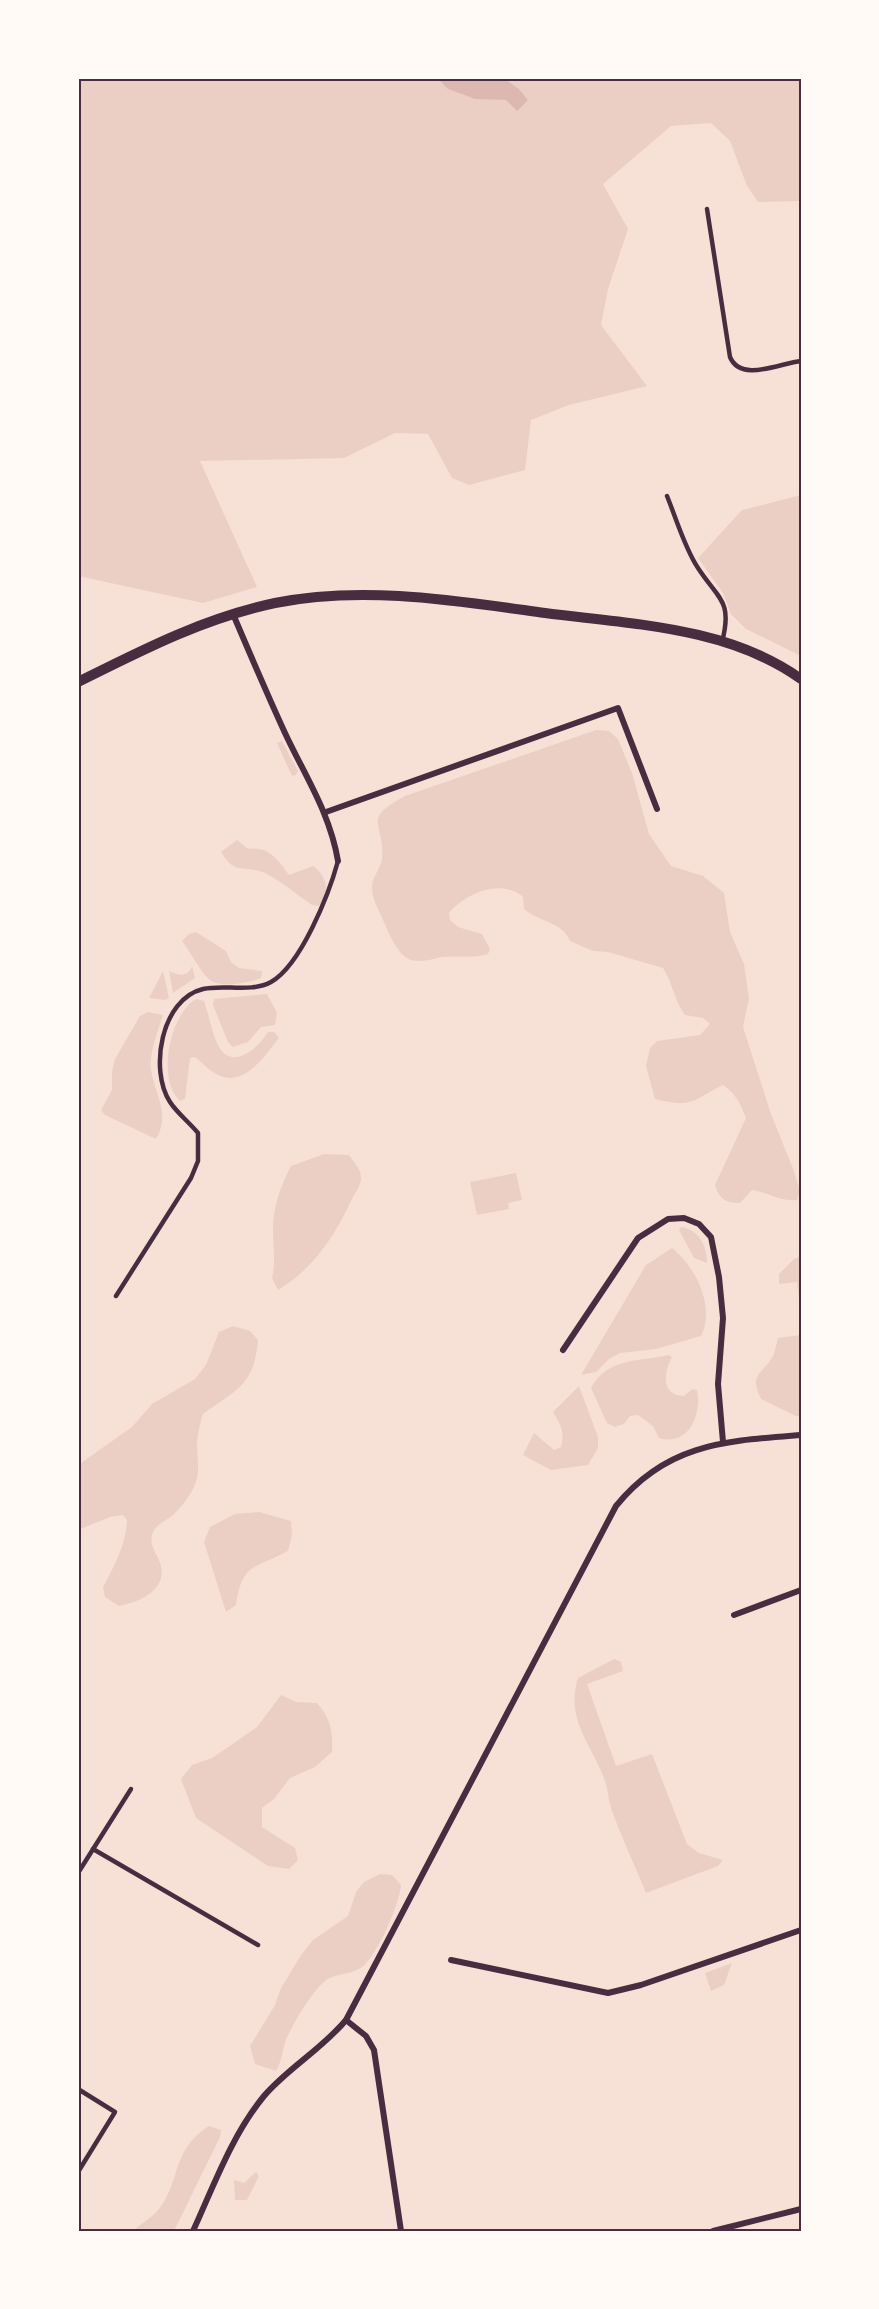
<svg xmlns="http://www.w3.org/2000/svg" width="879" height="2309" font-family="Helvetica,sans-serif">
  <rect width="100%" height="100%" fill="#f7e1d7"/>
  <g fill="#ebcfc5">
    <path d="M 78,78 L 437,78 C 456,98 479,99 506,100 L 519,89 L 504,78 L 801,78 L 801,201 L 758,202 L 747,186 L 730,141 L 711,123 L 671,126 L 603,184 L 628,229 L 608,289 L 601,325 L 647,386 L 569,405 L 531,420 L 525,470 L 469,485 L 452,478 L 428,434 L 395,433 L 344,458 L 200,461 L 257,587 L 203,603 L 78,576 Z"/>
    <path d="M 801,495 L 801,656 L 746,629 L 731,614 L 723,593 L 698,558 L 742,510 Z"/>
    <path d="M 596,730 L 609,731 L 618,739 L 632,773 L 649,834 L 671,866 L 703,876 L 724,893 L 730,932 L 744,964 L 749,998 L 743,1027 L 771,1114 L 794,1171 L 800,1192 L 797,1200 C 780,1202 768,1192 752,1190 L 740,1203 C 726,1203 719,1199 715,1185 L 746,1118 C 740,1103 736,1094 723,1085 C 691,1101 693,1108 655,1099 L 646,1066 L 650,1048 L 657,1041 L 700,1035 L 710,1024 L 703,1018 L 685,1015 C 674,1000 673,984 663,968 L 608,952 L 593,951 L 570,941 C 562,921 540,923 524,909 L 523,897 C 501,878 466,893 449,913 L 450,920 L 458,927 L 482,934 L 490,949 L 488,954 C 473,959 459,955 443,957 C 435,958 428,961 420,961 C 399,963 390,935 383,920 C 378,909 371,897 372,885 C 373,876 381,868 382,859 C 385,822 360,820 405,796 Z"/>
    <path d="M 282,741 L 298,771 L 296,775 L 292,776 L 277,743 Z"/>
    <path d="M 237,840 L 248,849 C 269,846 278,860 289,875 L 313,866 C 327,876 331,892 319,906 L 312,905 C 297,895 281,881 265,873 C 244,864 236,877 221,852 Z"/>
    <path d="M 196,932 L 226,951 L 231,962 L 239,968 L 262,971 L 261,978 C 248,983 221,988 210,980 C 201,973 190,951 182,941 L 189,934 Z"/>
    <path d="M 192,966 L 195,978 L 173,993 L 169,971 C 179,976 188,977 192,966 Z"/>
    <path d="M 163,971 L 169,998 L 165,1000 L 149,998 Z"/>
    <path d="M 267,994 L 277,1013 L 275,1025 L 261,1027 L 248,1042 L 233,1047 L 228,1042 L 213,1005 L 214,999 Z"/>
    <path d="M 196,999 L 204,1001 C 209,1015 212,1034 219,1047 C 233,1071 259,1047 268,1032 L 274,1032 L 279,1038 C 265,1055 245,1088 218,1075 C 209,1071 203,1063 195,1057 L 190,1058 L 185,1099 L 180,1101 C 156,1079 170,1014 196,999 Z"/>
    <path d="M 148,1012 L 163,1015 C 158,1031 149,1053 151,1070 C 155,1094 171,1114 156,1139 L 105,1115 L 101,1110 L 112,1090 L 112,1072 L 115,1059 L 140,1016 Z"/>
    <path d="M 324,1154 L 349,1155 C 354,1162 362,1170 361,1180 C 360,1186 354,1195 351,1201 C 334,1237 313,1269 278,1290 L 272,1278 C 276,1261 273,1247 273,1230 C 273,1207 280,1187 291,1166 Z"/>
    <path d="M 516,1173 L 522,1200 L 508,1203 L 509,1209 L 477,1215 L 470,1182 Z"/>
    <path d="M 681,1227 C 700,1230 707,1247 707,1263 L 694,1258 L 679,1230 Z"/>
    <path d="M 672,1248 C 695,1266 716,1307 701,1336 L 656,1349 L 620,1353 L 609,1359 L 596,1372 L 581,1375 L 646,1265 Z"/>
    <path d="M 801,1256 L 801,1316 L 797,1282 L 779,1284 L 779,1274 L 794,1259 Z"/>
    <path d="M 233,1326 L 250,1331 L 258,1340 C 254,1386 237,1389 203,1414 C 200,1424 197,1435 197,1446 C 197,1461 201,1472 194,1487 C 189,1497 183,1505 175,1513 C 168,1521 155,1523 152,1535 C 149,1547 159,1556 161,1566 C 167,1591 137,1603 119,1606 L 105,1597 L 103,1587 C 115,1565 126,1544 127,1520 L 123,1515 L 110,1517 L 78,1530 L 78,1465 L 132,1427 L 152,1404 L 195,1379 L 206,1365 L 219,1332 Z"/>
    <path d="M 801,1335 L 801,1416 L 796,1416 L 761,1399 C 751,1377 757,1377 770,1361 C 775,1355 776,1345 778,1338 Z"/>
    <path d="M 668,1355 L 672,1357 C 664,1372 660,1395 684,1396 L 692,1389 L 697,1390 C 702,1414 689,1447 659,1438 L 653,1426 L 638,1415 L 630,1416 L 624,1424 L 615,1427 L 607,1423 L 591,1388 C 608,1357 639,1362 668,1355 Z"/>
    <path d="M 579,1386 L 598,1437 L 598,1448 L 588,1465 L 551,1470 L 523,1455 L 534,1433 L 554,1450 L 561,1447 C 565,1432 561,1425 553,1412 Z"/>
    <path d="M 259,1512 L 291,1521 L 292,1535 L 288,1551 C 254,1569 242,1563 236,1605 L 226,1612 L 204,1542 L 210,1527 L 235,1514 Z"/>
    <path d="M 614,1659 L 621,1662 L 623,1671 L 587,1684 L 616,1766 L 652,1754 L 687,1844 L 699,1853 L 723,1860 L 718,1866 L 646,1893 C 635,1865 621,1837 611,1808 C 608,1799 608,1790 605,1781 C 592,1744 565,1721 578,1678 Z"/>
    <path d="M 281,1695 L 296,1702 L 317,1703 C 331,1719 333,1732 332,1752 L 315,1767 L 290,1778 L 274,1799 L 262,1808 L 262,1827 L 295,1848 L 298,1860 L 289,1869 L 268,1866 L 196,1818 L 181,1779 L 192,1765 L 212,1758 L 257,1727 Z"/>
    <path d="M 380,1874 L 392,1875 L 401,1885 C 400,1903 377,1956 362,1967 C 350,1976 335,1972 324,1982 C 311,1993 292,2025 286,2040 C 282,2051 282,2061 276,2071 L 255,2064 L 250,2046 L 275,2005 L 281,1988 L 301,1955 L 313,1940 L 348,1916 L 356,1892 L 364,1882 Z"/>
    <path d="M 732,1963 L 724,1985 L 711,1991 L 705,1973 Z"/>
    <path d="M 209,2126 L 221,2130 L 220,2137 L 174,2231 L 134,2231 C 142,2222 152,2218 159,2209 C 182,2178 171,2150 209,2126 Z"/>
    <path d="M 256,2172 L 259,2176 L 247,2200 L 235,2200 L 234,2180 L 244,2183 Z"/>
  </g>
  <path fill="#dcb8b0" d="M 437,78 L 504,78 L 519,89 L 528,100 L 517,111 L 506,100 L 475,99 L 448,89 Z"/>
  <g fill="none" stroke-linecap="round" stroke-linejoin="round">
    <g stroke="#4a2c40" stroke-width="4.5">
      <path d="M 707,209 L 730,357 C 741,383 780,363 801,361"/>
      <path d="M 667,496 C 676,518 685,549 698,568 C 718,599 733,600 722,642"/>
      <path d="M 116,1296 L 191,1178 L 198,1161 L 198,1133 C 189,1122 177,1113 170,1102 C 149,1070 161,999 203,989 C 224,984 251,993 271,982 C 301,965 329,894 338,861"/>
      <path d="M 93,1849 L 258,1945"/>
      <path d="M 78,1873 L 131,1789"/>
      <path d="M 78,2089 L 115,2112 L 78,2172"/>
    </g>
    <g stroke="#4a2c40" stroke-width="6">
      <path d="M 233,614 C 250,654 267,694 285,733 C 305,776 330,813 338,861"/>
      <path d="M 326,812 L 618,708 L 657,809"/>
      <path d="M 563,1350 L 638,1238 L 668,1219 L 684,1218 L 699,1224 L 711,1237 L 719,1277 L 723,1318 L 718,1384 L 723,1442"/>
      <path d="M 734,1615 L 801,1590"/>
      <path d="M 451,1960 L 608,1993 L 641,1985 L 801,1930"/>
      <path d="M 346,2020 L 366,2036 L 374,2050 L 401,2231"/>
      <path d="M 193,2231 C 214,2185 232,2135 264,2096 C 288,2068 322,2049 346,2020 L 616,1506 C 667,1443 726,1441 801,1435"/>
      <path d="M 713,2231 L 801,2209"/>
    </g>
    <path stroke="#4a2c40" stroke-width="10" d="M 78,682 C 142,650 204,618 275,603 C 363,585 458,601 545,613 C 631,624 729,627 801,679"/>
  </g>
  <rect width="879" height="2309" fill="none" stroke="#fffaf5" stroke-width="159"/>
  <rect x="80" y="80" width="720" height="2150" fill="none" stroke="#4a2c40" stroke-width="2"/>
</svg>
